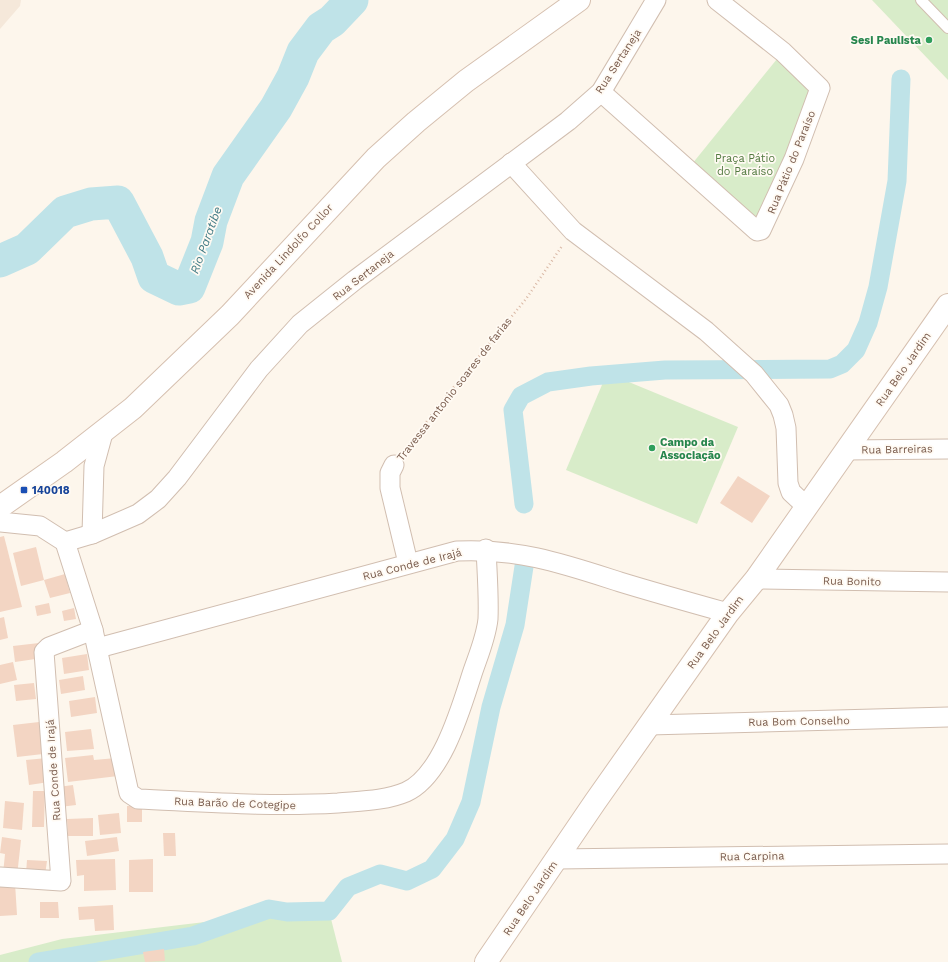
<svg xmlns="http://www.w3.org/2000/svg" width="948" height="962" font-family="'Work Sans',sans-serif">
  <rect width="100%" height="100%" fill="#fdf6ec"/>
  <path fill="#f5e8da" d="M 0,0 L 21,0 L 20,6 L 0,29 Z"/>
  <g fill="#d8ecc9">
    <path d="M 872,0 L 948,0 L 948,80 Z"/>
    <path d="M 777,59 L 814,91 L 760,230 L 688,169 Z"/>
    <path d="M 607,373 L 738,427 L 697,524 L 566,470 Z"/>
    <path d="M 329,911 L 342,962 L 0,962 L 0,955 L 62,939 L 247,917 Z"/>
  </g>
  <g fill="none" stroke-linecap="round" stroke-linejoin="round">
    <g stroke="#bfe3e8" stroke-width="19">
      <path d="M 524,504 L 513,410 L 521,396 L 548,382 L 591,376 L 665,370 L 830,369 L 842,364 L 856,350 L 868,323 L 878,287 L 897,181 L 901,79"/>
      <path d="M 38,962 L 193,936 L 269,909 L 287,912 L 329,911 L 348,887 L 380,874 L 407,881 L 432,869 L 455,839 L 471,802 L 491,707 L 515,625 L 525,560"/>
    </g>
    <path stroke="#bfe3e8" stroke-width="33" d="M 0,261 L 27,249 L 65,212 L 91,204 L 118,202 L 147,257 L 154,277 L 179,289 L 189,287 L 207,242 L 211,221 L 228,176 L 276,108 L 293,77 L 303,52 L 321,28 L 332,21 L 352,0"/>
  </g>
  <g fill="#f3d5c3">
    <path d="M 738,476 L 770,496 L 752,523 L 720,503 Z"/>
    <path d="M 4,536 L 22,607 L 0,612 L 0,537 Z"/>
    <path d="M 36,547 L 44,580 L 21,586 L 13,553 Z"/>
    <path d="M 65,574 L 70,593 L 50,598 L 44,580 Z"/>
    <path d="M 49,603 L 51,613 L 37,616 L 35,606 Z"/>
    <path d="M 74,608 L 76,619 L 64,621 L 62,611 Z"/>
    <path d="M 4,617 L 8,638 L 0,640 L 0,618 Z"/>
    <path d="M 39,643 L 42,658 L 15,662 L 13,646 Z"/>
    <path d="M 87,654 L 89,670 L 64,674 L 62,658 Z"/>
    <path d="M 13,662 L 17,680 L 0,684 L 0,665 Z"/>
    <path d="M 83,676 L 85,690 L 61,694 L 59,680 Z"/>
    <path d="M 34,683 L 36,699 L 16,701 L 14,685 Z"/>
    <path d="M 95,697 L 97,713 L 71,717 L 69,701 Z"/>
    <path d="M 39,722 L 43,754 L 17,757 L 13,725 Z"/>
    <path d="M 91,729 L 94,749 L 67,751 L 65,732 Z"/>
    <path d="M 93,755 L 94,760 L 116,758 L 118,776 L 68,782 L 65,758 Z"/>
    <path d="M 47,758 L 49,782 L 29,785 L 26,760 Z"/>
    <path d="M 73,785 L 76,805 L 60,807 L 58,787 Z"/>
    <path d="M 33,791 L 45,791 L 44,827 L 32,827 Z"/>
    <path d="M 5,801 L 24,803 L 22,830 L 3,828 Z"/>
    <rect x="127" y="806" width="15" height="16"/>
    <path d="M 119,813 L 121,833 L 100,835 L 98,815 Z"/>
    <path d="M 93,818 L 93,836 L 68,836 L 67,819 Z"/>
    <path d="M 163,833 L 175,833 L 176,856 L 164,856 Z"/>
    <path d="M 2,837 L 21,840 L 17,876 L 3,874 L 5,854 L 0,853 Z"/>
    <path d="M 117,837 L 119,851 L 87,856 L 85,841 Z"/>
    <path d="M 115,859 L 116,890 L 84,891 L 84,875 L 77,876 L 76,860 Z"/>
    <path d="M 153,859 L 153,892 L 129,892 L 129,860 Z"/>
    <path d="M 27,860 L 47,861 L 45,875 L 26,873 Z"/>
    <path d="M 15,883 L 17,915 L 0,916 L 0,884 Z"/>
    <path d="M 40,902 L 58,902 L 59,918 L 40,918 Z"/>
    <path d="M 113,905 L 114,930 L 95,931 L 94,919 L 79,920 L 78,907 Z"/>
    <path d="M 164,949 L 165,961 L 145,962 L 143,952 Z"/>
  </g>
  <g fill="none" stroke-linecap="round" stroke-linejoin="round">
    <g stroke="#d1beb0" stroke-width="12">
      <path id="lane" d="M 921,0 L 948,28"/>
    </g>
    <g stroke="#d1beb0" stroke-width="21">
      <g id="street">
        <path d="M 601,92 L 757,231 L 761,230 L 794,159 L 820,88 L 783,52 L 717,0"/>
        <path d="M 511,163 L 573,231 L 706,331 L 754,374 L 779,405 L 783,415 L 786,428 L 788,483 L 791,492 L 807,507"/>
        <path d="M 846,450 L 948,449"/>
        <path d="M 394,465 L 390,473 L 390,488 L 408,563"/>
        <path d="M 0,522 L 40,526 L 65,542 L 93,630 L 129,793 L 138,799 C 205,802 271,807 338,803 C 360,801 385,801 406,792 C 442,776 461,708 472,674 C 478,656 486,638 488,619 C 489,596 487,572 486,549"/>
        <path d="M 92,534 L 94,466 L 103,433"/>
        <path d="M 65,542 L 92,534 L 138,514 L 158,499 L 177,478 L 259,369 L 300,324 L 355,280 L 568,121 L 601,92 L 656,0"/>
        <path d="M 756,579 L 948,582"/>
        <path d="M 98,648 L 457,551 C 518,548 564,564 620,582 C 656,593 692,603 728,613"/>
        <path d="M 649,725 L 948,717"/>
        <path d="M 557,859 L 948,854"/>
        <path d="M 0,877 L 61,881 L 44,652 L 49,647 L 93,630"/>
      </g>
    </g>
    <g stroke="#d6c0b0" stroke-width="24">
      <g id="secondary">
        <path d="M 0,507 L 64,462 L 133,408 L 230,315 L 376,158 L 416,122 L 466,81 L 579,0"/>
        <path d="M 486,962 L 595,802 L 728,613 L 756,579 L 948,305"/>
      </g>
    </g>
    <path stroke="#d9b8a5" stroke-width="2.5" stroke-dasharray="1 3" stroke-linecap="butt" d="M 405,451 L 439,405 L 526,299 L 562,246"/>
    <use href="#lane" stroke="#fff" stroke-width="10"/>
    <use href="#street" stroke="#fff" stroke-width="19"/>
    <use href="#secondary" stroke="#fff" stroke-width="22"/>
  </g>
  <g fill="#2e9e5b" stroke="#fffaf3" stroke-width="1.5">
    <circle cx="929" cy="40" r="4"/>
    <circle cx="652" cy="448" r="4"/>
  </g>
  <rect fill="#1a4fb4" stroke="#fffaf3" stroke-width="1.5" x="20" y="486" width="8" height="8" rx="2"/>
  <g text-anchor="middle" stroke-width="3.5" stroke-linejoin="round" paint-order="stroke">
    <g font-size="11" font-weight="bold" fill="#27864d" stroke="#fffaf3" text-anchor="end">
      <text x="921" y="44">Sesi Paulista</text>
      <text x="660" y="446" text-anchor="start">Campo da<tspan x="660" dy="13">Associação</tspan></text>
    </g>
    <g font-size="11" fill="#7a5c4d" stroke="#fffaf3">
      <text transform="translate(618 61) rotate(-57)" y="4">Rua Sertaneja</text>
      <text transform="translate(791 162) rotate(-68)" y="4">Rua Pátio do Paraíso</text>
      <text transform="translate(288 251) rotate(-47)" y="4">Avenida Lindolfo Collor</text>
      <text transform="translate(363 275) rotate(-38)" y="4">Rua Sertaneja</text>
      <text transform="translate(903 369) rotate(-55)" y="4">Rua Belo Jardim</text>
      <text transform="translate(454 389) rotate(-52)" y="4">Travessa antonio soares de farias</text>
      <text transform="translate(897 449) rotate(-1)" y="4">Rua Barreiras</text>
      <text transform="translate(412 564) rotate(-14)" y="4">Rua Conde de Irajá</text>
      <text transform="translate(852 581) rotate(1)" y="4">Rua Bonito</text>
      <text transform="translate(715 632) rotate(-54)" y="4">Rua Belo Jardim</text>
      <text transform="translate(799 721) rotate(-1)" y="4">Rua Bom Conselho</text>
      <text transform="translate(53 770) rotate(-94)" y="4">Rua Conde de Irajá</text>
      <text transform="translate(235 803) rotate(2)" y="4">Rua Barão de Cotegipe</text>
      <text transform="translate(752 856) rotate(-1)" y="4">Rua Carpina</text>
      <text transform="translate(530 898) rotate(-56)" y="4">Rua Belo Jardim</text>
    </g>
    <g font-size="11" fill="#537a41" stroke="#fffaf3">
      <text x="745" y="162">Praça Pátio<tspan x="745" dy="13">do Paraíso</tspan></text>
    </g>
    <g font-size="11" font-weight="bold" fill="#164399" stroke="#fffaf3" text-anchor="start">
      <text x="32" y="494">140018</text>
    </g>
    <g font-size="12" font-style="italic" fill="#437c86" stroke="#fffaf3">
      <text transform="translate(206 240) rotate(-70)" y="4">Rio Paratibe</text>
    </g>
  </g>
</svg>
